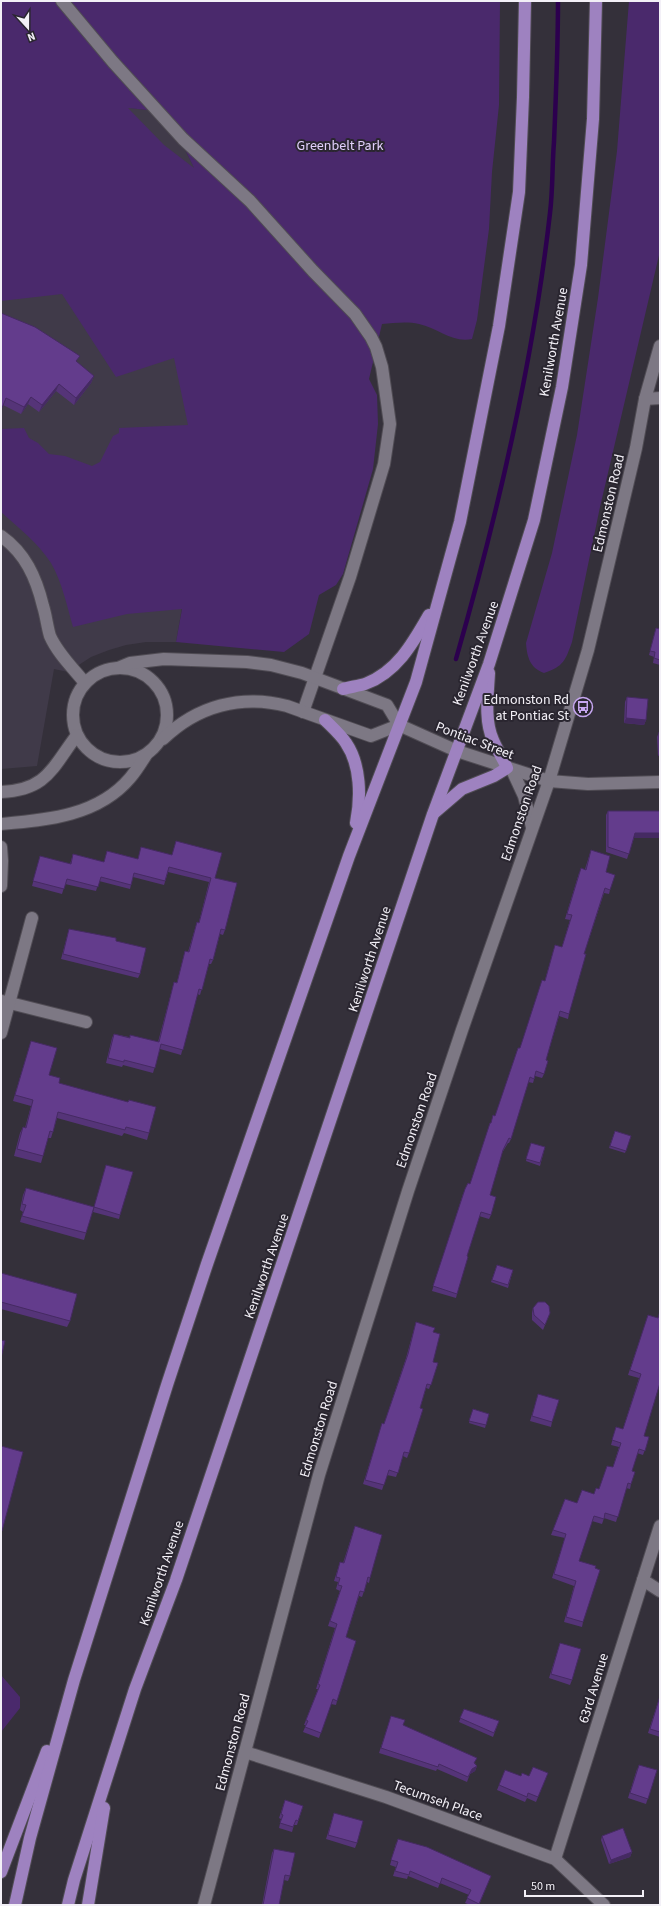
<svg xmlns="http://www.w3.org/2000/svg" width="661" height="1906" font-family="'Source Sans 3',sans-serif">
  <rect width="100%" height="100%" fill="#34303a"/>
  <path fill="#403a49" d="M 1,94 L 167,112 L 242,267 L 176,642 L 146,642 L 126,645 L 109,650 L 91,657 L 68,672 L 54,669 L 37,766 L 1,769 Z"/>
  <g fill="#4a296c" fill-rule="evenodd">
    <path d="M 1,1 L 500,1 L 499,105 L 492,172 L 489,229 L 477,320 L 472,339 C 452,343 438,328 419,324 C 407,321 394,323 382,324 L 369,379 L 377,395 L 378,424 L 373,469 L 343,574 L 336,585 L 319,595 L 309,634 L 284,652 L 176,642 L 182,609 L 127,614 L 73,627 C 67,606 62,582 51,563 C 38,543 19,528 1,512 L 1,429 L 24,428 L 29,438 L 38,443 L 49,454 L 65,456 L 92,466 L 100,462 L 113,436 L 119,433 L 119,428 L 188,425 L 174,358 L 116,377 L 62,294 L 1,301 ZM 128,108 L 167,112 L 194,168 L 164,145 Z"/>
    <path d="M 629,1 L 660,1 L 660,251 L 600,507 L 572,642 C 565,661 564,666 544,673 C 530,668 527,657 526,643 L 552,553 L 577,435 L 598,298 L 617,151 Z"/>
    <path d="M 1,1675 L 20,1697 L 20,1708 L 1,1732 Z"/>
  </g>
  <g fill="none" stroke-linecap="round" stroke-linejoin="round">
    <path stroke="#2c004e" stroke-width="4.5" d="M 456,659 C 498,513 533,364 550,213 C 553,189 552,165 554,142 C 556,95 558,48 558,1"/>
    <g stroke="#504c54" stroke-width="14">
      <g id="minor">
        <path d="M 62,1 L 113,62 L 183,139 L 250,201 L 313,271 L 355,314 L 371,337 L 376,347 L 382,367 L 390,424 L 384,464 L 350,577 L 303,712"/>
        <path d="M 645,399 L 660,398"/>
        <path d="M 1,536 C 25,553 36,577 43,606 C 46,615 47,626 50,636 C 58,654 73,668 85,683"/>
        <circle cx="120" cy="715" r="47"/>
        <path d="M 118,668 L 130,663 L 164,659 L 247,662 L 271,665 L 302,673 L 387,705 L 399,725"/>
        <path d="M 399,725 L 457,751 L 549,781 L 588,784 L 660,782"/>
        <path d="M 163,739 C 197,706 241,694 287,706 L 371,736 L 399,725"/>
        <path d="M 512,770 L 524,796 L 532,827"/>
        <path d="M 1,792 C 47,790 52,768 77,735"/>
        <path d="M 1,824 C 47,820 98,816 130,778 C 136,771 141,763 146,755"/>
        <path d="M 1,847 L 2,861 L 1,886"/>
        <path d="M 2,1001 L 86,1022"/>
        <path d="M 1,1033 L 32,918"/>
        <path d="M 643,1580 L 660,1591"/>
        <path d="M 245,1752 L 386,1797 L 555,1859 L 604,1905"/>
        <path d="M 555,1859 L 660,1526"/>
        <path d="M 204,1905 L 319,1475 L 408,1191 L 462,1030 L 549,781 L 588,650 L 636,448 L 645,399 L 660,346"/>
      </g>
    </g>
    <g stroke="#504c54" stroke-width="14">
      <g id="major">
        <path d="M 343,689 C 350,687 358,686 365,684 C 397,672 413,643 429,615"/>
        <path d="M 325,720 C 333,728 341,735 346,743 C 361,765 361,798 356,823"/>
        <path d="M 434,813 L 462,789 L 494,776 L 507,768 C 503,758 497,750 493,740 C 484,720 488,694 489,673"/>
        <path d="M 1,1872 L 47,1751"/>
        <path d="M 15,1905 L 30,1838 L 74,1680 L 167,1385 L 207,1264 L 349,856 L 416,682 L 460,522 L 499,326 L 519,192 L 523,97 L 525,1"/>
        <path d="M 68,1905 L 74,1880 L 135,1689 L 176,1580 L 433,814 L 489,664 L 534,520 L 562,387 L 581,265 L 593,119 L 596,1"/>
        <path d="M 88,1905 L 104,1808"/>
      </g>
    </g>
    <use href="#minor" stroke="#7d7884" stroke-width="12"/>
    <use href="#major" stroke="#9e82c0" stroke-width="12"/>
  </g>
  <g fill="#553478">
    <path d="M 1,313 L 78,363 L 94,376 L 91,383 L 74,405 L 56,391 L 39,412 L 28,404 L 21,414 L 3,405 L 1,411 Z"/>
    <path d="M 656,628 L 660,629 L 660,665 L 653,663 L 654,657 L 649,655 Z"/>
    <path d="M 627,697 L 646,720 L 644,725 L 624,723 L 625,702 Z"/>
    <path d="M 659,732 L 660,756 L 658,756 L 657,737 Z"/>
    <path d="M 608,811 L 634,838 L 627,859 L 606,852 L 606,815 Z"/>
    <path d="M 176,841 L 215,878 L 225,930 L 223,935 L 220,934 L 213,960 L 211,964 L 209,964 L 200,995 L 197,994 L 181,1055 L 160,1049 L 153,1073 L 123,1065 L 122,1067 L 106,1063 L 112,1038 L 114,1034 L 129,1037 L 158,1042 L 173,986 L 174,982 L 177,982 L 185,951 L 188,952 L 197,922 L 199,922 L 209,882 L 168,872 L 164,885 L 133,877 L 130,889 L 99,881 L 96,891 L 65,884 L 62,894 L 32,886 L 40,856 L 70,864 L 73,854 L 104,862 L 107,851 L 138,859 L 141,847 L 172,855 Z"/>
    <path d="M 591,850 L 606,872 L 610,890 L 609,894 L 604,893 L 584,954 L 569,1014 L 568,1019 L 559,1016 L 546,1060 L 544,1074 L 542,1078 L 535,1076 L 533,1083 L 528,1082 L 511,1139 L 509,1143 L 508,1143 L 502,1153 L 490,1195 L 491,1215 L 489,1219 L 479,1216 L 467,1256 L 456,1298 L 432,1291 L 463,1194 L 470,1184 L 491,1123 L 495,1116 L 545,980 L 555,945 L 562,947 L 570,920 L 565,919 L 579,873 L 585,869 Z"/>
    <path d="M 69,929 L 116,941 L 140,974 L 138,978 L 61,959 Z"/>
    <path d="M 31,1041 L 49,1075 L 59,1083 L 149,1133 L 147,1140 L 124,1133 L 122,1136 L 57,1118 L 51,1138 L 48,1138 L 41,1163 L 14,1156 L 20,1133 L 23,1127 L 25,1128 L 31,1106 L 13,1101 Z"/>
    <path d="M 615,1131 L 631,1136 L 625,1153 L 609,1148 Z"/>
    <path d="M 531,1143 L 545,1147 L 540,1166 L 526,1161 Z"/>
    <path d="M 106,1165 L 120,1215 L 119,1219 L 93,1212 Z"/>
    <path d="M 26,1188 L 86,1233 L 84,1240 L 20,1222 L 23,1212 L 20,1210 L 23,1195 Z"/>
    <path d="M 497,1265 L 513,1270 L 508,1288 L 491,1282 Z"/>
    <path d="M 1,1273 L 70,1321 L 67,1327 L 1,1309 Z"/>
    <path d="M 533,1308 L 550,1313 L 543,1330 L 532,1320 L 532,1313 Z"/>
    <path d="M 648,1315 L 644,1436 L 649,1437 L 643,1455 L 637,1453 L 632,1471 L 631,1484 L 630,1489 L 626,1488 L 616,1522 L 604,1518 L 602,1524 L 592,1521 L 579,1561 L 583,1622 L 582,1627 L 564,1622 L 574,1586 L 552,1578 L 565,1538 L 551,1535 L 565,1499 L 577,1503 L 594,1494 L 599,1489 L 613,1467 L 619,1447 L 611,1445 L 616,1427 L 623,1429 L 639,1378 L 628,1375 Z"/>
    <path d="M 416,1322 L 433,1332 L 433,1362 L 438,1363 L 429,1389 L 426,1388 L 420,1408 L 409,1453 L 407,1458 L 403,1456 L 396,1477 L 387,1475 L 382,1490 L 363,1484 L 381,1428 L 384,1424 L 406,1358 Z"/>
    <path d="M 537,1398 L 552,1422 L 551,1427 L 530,1421 Z"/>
    <path d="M 473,1409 L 489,1414 L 485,1428 L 469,1423 Z"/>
    <path d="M 355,1526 L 370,1578 L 369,1583 L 367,1582 L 362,1597 L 359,1596 L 346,1637 L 337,1701 L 336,1705 L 331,1704 L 319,1738 L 303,1732 L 306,1725 L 304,1725 L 318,1689 L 316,1689 L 335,1628 L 328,1626 L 340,1591 L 336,1589 L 338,1582 L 334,1581 L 340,1562 L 343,1563 Z"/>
    <path d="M 560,1643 L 572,1680 L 570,1685 L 549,1678 Z"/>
    <path d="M 660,1696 L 660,1737 L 648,1733 Z"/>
    <path d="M 464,1709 L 499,1721 L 493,1737 L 459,1722 Z"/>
    <path d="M 391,1716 L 403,1725 L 475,1763 L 477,1766 L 475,1771 L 470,1774 L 467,1782 L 437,1769 L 436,1771 L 379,1753 Z"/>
    <path d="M 637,1769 L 657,1770 L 646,1804 L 628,1798 Z"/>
    <path d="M 548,1773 L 536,1802 L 527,1798 L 525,1802 L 497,1790 L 499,1785 L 521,1776 L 529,1776 Z"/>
    <path d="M 285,1800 L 303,1806 L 297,1825 L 294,1825 L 292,1832 L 279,1828 L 281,1819 L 279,1818 Z"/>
    <path d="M 334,1813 L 357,1843 L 355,1848 L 326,1839 Z"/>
    <path d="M 602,1836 L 632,1852 L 630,1857 L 609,1864 L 601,1840 Z"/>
    <path d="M 396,1843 L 491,1876 L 479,1905 L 470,1905 L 465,1903 L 469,1895 L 440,1883 L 438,1888 L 408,1876 L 407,1879 L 393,1876 L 396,1867 L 390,1865 Z"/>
    <path d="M 274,1849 L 290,1876 L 288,1881 L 284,1880 L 279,1905 L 262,1905 L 272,1853 Z"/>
  </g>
  <g fill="#452a62">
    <path d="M 94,376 L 91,383 L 74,405 L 76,398 Z"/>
    <path d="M 59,384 L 56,391 L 39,412 L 42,405 Z"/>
    <path d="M 31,397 L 28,404 L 21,414 L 24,407 Z"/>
    <path d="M 626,718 L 646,720 L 644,725 L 624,723 Z"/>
    <path d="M 660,752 L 660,756 L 658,756 Z"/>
    <path d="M 635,833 L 660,833 L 660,838 L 634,838 Z"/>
    <path d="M 477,1766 L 475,1771 L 470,1774 L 467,1782 L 472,1769 Z"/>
    <path d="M 632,1852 L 630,1857 L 609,1864 L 611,1860 Z"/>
  </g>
  <g fill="#633c8c" stroke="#452a62">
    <path d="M 1,313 L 35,327 L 80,356 L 76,361 L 94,376 L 76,398 L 59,384 L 42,405 L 31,397 L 24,407 L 6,398 L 2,408 L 1,408 Z"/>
    <path d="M 656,628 L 660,629 L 660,660 L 654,658 L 655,652 L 650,651 Z"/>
    <path d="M 627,697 L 648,699 L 646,720 L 626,718 Z"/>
    <path d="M 659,732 L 660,732 L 660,752 Z"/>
    <path d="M 608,811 L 660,811 L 660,833 L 635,833 L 629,854 L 608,847 Z"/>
    <path d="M 176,841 L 222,853 L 215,878 L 237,883 L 225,930 L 221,929 L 213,960 L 210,959 L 202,990 L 199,989 L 183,1050 L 161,1044 L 155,1068 L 124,1060 L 124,1062 L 108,1058 L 114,1034 L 130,1038 L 130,1035 L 159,1042 L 174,982 L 177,983 L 185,951 L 189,952 L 197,922 L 199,923 L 211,878 L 169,867 L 165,881 L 134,873 L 131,885 L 101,877 L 98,887 L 67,879 L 64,889 L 33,881 L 40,856 L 71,864 L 73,854 L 104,862 L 107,851 L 138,859 L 141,847 L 172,855 Z"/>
    <path d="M 591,850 L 610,856 L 606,872 L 615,875 L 610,890 L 605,888 L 584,954 L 586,954 L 569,1014 L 560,1011 L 546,1060 L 548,1061 L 544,1074 L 536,1071 L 534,1079 L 530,1077 L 511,1139 L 509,1138 L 503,1150 L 490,1195 L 496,1197 L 491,1215 L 481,1212 L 467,1256 L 468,1257 L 457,1294 L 433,1286 L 465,1189 L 468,1183 L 470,1184 L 490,1123 L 491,1123 L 493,1115 L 495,1116 L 518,1048 L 520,1048 L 542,980 L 545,981 L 555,945 L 562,947 L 572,915 L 567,914 L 581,868 L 586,870 Z"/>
    <path d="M 69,929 L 116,938 L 116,941 L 146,948 L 140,974 L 63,954 Z"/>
    <path d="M 31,1041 L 57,1048 L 49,1075 L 60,1078 L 59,1083 L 128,1102 L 129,1100 L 156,1107 L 149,1133 L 126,1127 L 125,1130 L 58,1112 L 53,1132 L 50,1131 L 43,1156 L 17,1149 L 23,1127 L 26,1128 L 33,1100 L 15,1095 Z"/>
    <path d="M 615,1131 L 631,1136 L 626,1151 L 610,1146 Z"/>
    <path d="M 531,1143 L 545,1147 L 540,1163 L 526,1159 Z"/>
    <path d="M 106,1165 L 133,1172 L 120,1215 L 94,1207 Z"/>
    <path d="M 26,1188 L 94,1207 L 86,1233 L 22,1216 L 26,1205 L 22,1204 Z"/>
    <path d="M 497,1265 L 513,1270 L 508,1285 L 492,1280 Z"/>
    <path d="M 1,1273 L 77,1294 L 70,1321 L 1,1302 Z"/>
    <path d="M 538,1302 L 545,1302 L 549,1306 L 550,1313 L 545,1325 L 534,1315 L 533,1308 Z"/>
    <path d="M 660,1311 L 660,1383 L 644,1436 L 649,1437 L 645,1451 L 639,1449 L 632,1471 L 635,1472 L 631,1484 L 628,1483 L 618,1517 L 605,1513 L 604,1519 L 594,1516 L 579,1561 L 596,1566 L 595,1568 L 600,1570 L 583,1622 L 566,1617 L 576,1581 L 554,1574 L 566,1534 L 553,1530 L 565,1499 L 577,1503 L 582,1490 L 594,1494 L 596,1488 L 599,1489 L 607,1466 L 613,1467 L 621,1443 L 612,1440 L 616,1427 L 623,1429 L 641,1374 L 630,1370 L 648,1315 L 658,1318 Z"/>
    <path d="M 416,1322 L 435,1328 L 433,1332 L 440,1334 L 433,1362 L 438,1363 L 431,1385 L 427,1384 L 420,1408 L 423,1409 L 409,1453 L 404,1452 L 398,1473 L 389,1470 L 384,1485 L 365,1480 L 382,1423 L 384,1424 L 408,1354 Z"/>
    <path d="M 1,1340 L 5,1341 L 1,1358 Z"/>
    <path d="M 538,1394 L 559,1400 L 552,1422 L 532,1416 Z"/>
    <path d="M 473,1409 L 489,1414 L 486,1425 L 469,1421 Z"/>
    <path d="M 1,1446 L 23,1452 L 2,1531 L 1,1531 Z"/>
    <path d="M 355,1526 L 382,1535 L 370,1578 L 368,1577 L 364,1592 L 360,1591 L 346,1637 L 356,1641 L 337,1701 L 333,1699 L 321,1733 L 305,1727 L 308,1721 L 306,1720 L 320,1685 L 318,1684 L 337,1624 L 330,1621 L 342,1586 L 338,1585 L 340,1578 L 336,1577 L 340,1562 L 344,1563 Z"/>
    <path d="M 560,1643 L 581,1649 L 572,1680 L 551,1674 Z"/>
    <path d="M 660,1696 L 660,1732 L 650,1729 Z"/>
    <path d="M 464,1709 L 499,1721 L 494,1733 L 460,1718 Z"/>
    <path d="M 391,1716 L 405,1720 L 403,1725 L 477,1758 L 474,1763 L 477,1766 L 472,1769 L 468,1777 L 439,1764 L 438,1767 L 381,1748 Z"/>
    <path d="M 639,1765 L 657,1770 L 648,1799 L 630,1793 Z"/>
    <path d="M 533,1767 L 548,1773 L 538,1797 L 528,1793 L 527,1797 L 499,1785 L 505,1770 L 521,1776 L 522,1773 L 529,1776 Z"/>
    <path d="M 285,1800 L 303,1806 L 298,1821 L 296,1820 L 293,1827 L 280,1823 L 283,1815 L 281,1814 Z"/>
    <path d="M 334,1813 L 363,1821 L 357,1843 L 328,1835 Z"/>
    <path d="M 623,1828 L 632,1852 L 611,1860 L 602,1836 Z"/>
    <path d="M 398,1839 L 427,1847 L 491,1876 L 479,1904 L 467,1898 L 471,1890 L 442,1878 L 440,1884 L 410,1871 L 409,1875 L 395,1871 L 398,1862 L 391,1860 Z"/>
    <path d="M 274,1849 L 295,1853 L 290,1876 L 285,1875 L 279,1905 L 263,1905 Z"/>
  </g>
  <defs>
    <g id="bus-ring" transform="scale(1)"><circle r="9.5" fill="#2a2630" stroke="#c6a6f0" stroke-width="1.5"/><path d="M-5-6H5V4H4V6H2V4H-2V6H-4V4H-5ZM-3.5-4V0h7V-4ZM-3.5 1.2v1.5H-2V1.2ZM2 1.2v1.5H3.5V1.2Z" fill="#c6a6f0"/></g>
  </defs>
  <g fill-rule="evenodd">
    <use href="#bus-ring" x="583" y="707"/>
  </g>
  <g text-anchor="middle" stroke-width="4" stroke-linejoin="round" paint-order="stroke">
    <g font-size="14" fill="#e2d0fc" stroke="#2a2630">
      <text x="340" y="150">Greenbelt Park</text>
    </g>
    <g font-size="14" fill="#f3f0f7" stroke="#2a2630">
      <text transform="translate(553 342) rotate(-80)" y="5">Kenilworth Avenue</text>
      <text transform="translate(608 503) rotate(-77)" y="5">Edmonston Road</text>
      <text transform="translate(475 653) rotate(-70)" y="5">Kenilworth Avenue</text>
      <text transform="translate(475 740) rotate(21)" y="5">Pontiac Street</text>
      <text transform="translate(521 813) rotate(-71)" y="5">Edmonston Road</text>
      <text transform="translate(369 959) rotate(-72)" y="5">Kenilworth Avenue</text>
      <text transform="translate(416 1120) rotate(-71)" y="5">Edmonston Road</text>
      <text transform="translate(266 1266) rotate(-71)" y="5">Kenilworth Avenue</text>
      <text transform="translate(318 1429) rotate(-73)" y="5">Edmonston Road</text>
      <text transform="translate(161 1573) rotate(-71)" y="5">Kenilworth Avenue</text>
      <text transform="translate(593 1688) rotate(-73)" y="5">63rd Avenue</text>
      <text transform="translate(232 1742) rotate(-75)" y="5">Edmonston Road</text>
      <text transform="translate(438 1800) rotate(20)" y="5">Tecumseh Place</text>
    </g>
    <g font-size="14" fill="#f3f0f7" stroke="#2a2630" text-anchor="end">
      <text x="569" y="704">Edmonston Rd<tspan x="569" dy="16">at Pontiac St</tspan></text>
    </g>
  </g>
  <rect width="661" height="1906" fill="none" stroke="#f3f0f7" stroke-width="4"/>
  <g transform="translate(28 28) rotate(159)" stroke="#2a2630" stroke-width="3" paint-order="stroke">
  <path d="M0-3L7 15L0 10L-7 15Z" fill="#f3f0f7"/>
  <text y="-6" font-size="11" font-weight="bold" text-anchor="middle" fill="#f3f0f7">N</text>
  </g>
  <path d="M525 1890v6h118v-6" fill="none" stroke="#f3f0f7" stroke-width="2"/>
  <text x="531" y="1890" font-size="12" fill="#f3f0f7" stroke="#2a2630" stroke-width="3" paint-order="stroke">50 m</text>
</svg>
